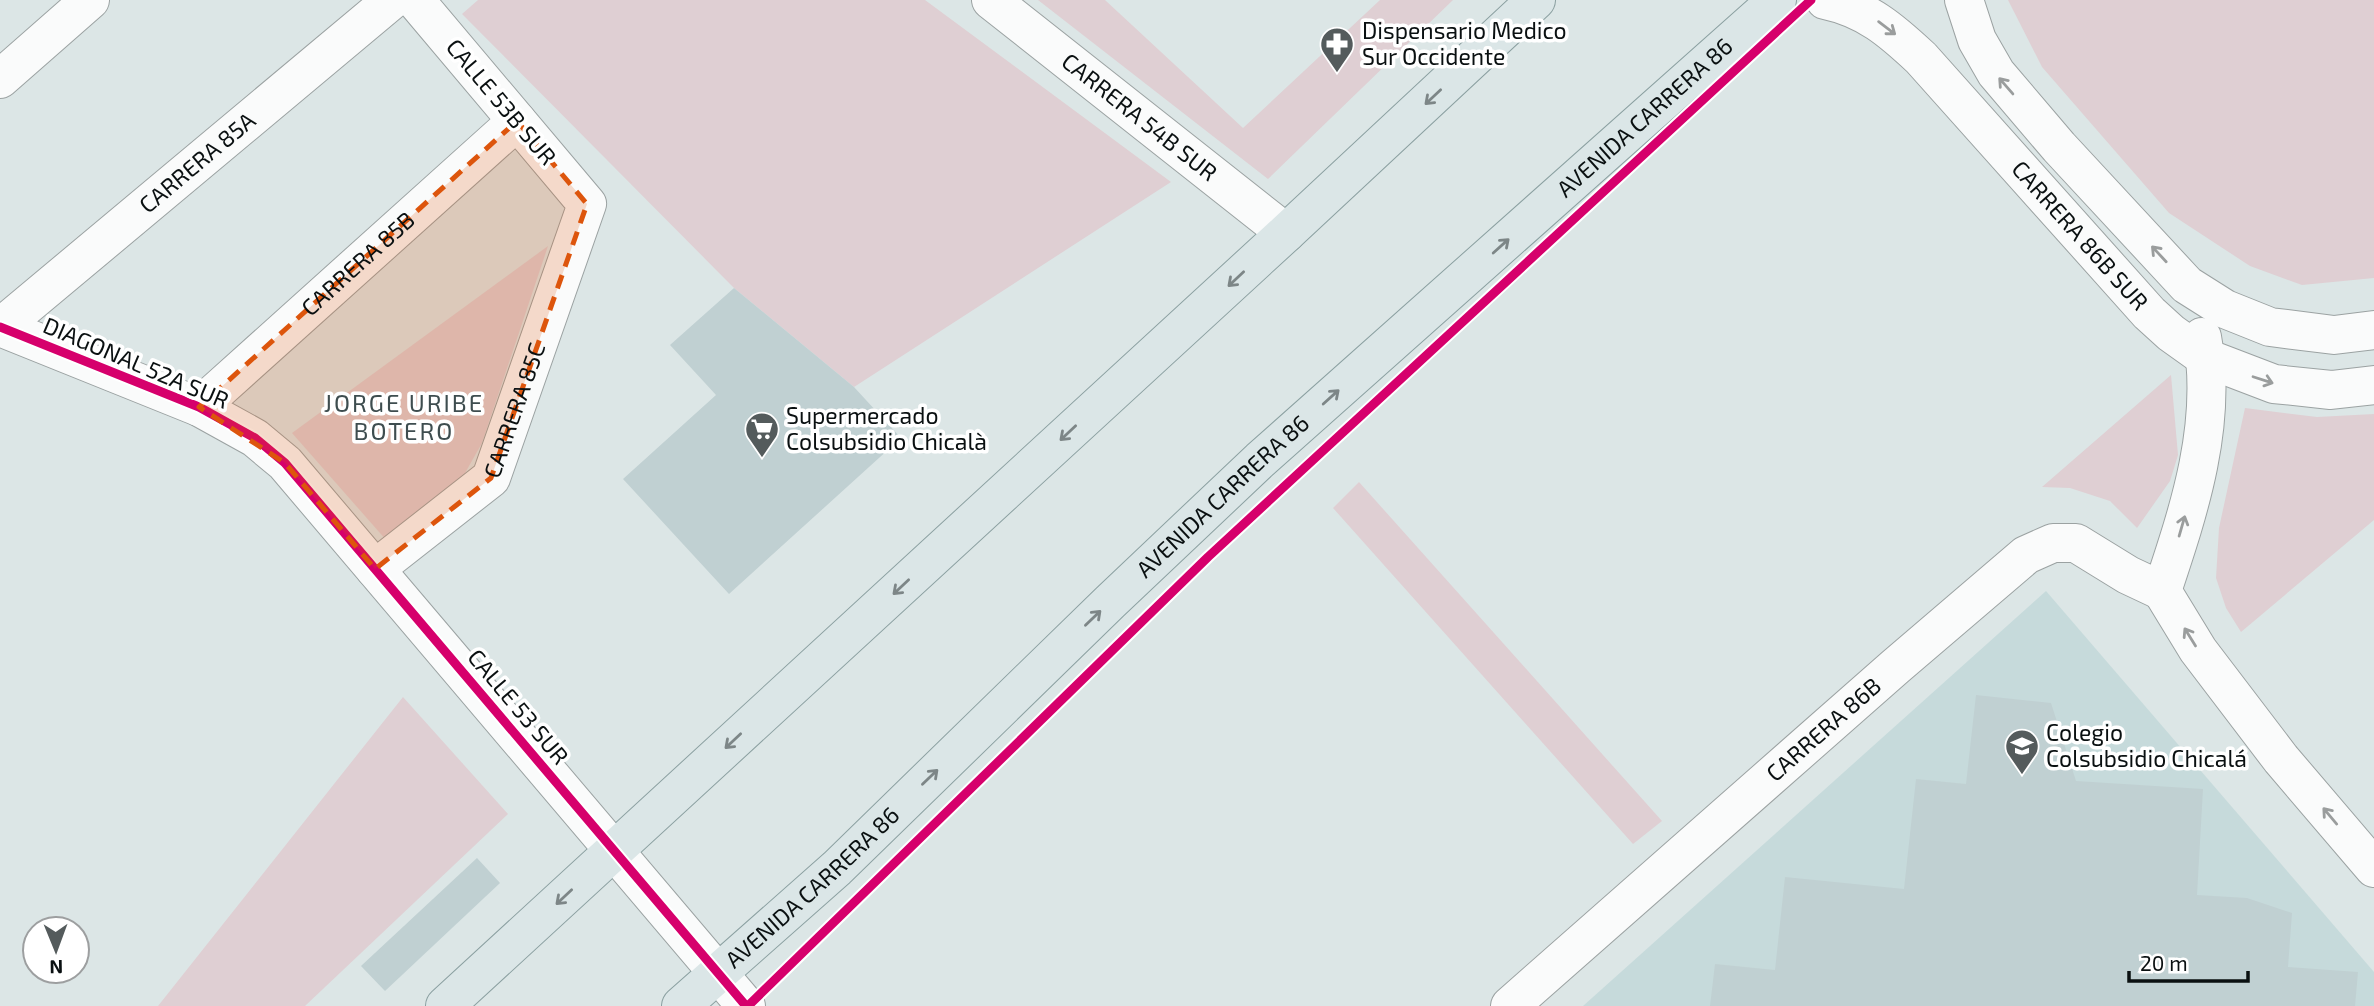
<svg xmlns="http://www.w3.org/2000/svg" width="2374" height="1006" font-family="'Exo 2',sans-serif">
  <rect width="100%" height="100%" fill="#dce6e6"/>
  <path fill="#c6dadb" d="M 2046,591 L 2374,972 L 2374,1006 L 1583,1006 Z"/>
  <g fill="#dfcfd3">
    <path d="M 478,0 L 925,0 L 1171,182 L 854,387 L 734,288 L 462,14 Z"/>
    <path d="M 1038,0 L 1105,0 L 1243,128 L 1380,0 L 1453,0 L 1268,179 Z"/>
    <path d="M 2008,0 L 2374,0 L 2374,278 L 2302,285 L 2250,266 L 2169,213 L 2042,67 Z"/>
    <path d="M 548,246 L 482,443 L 456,489 L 387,541 L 292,433 Z"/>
    <path d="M 2171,375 L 2178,455 L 2170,481 L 2137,528 L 2110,501 L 2070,488 L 2042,487 Z"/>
    <path d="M 2245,408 L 2317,417 L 2374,414 L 2374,520 L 2241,632 L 2226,608 L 2216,578 L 2219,528 Z"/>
    <path d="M 1359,482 L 1662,821 L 1633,844 L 1333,508 Z"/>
    <path d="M 403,697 L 508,814 L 305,1006 L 158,1006 Z"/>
  </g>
  <g fill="#c0d0d2">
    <path d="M 734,288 L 854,387 L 901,438 L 729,594 L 623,479 L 716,395 L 670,345 Z"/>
    <path d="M 1976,695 L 2051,703 L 2076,781 L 2203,789 L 2197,895 L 2247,898 L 2292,913 L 2288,967 L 2358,972 L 2355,1006 L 1710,1006 L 1715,964 L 1775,970 L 1785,877 L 1904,889 L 1916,779 L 1966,784 Z"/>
    <path d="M 477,858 L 500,883 L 385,991 L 361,966 Z"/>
  </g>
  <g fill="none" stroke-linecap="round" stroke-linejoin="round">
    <g stroke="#9ba2a2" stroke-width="40">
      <g id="minor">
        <path id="s1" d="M 991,0 L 1286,233"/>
        <path id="s2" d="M 1825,0 C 1867,9 1891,30 1921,58 L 2149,313 L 2171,333 L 2206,358 L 2274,384 L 2331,390 L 2374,385"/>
        <path d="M 1964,0 L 1977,40 L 1996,73 L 2059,147 L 2187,285 L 2225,309 L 2270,327 L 2334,335 L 2374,330"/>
        <path d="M 0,79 L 90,0"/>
        <path id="s3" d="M 1,327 L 392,0"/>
        <path id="s4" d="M 199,407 L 517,121"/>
        <path id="s5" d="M 375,569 L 491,478 L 587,204 L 415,0"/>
        <path d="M 2162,591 L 2198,650 L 2281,759 L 2374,868"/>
        <path d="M 2162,591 C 2189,510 2218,424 2202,337"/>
        <path id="s6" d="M 1510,1006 L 1895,667 L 2026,555 L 2053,543 L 2076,543 L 2128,575 L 2162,591"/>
      </g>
    </g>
    <g stroke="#9ba2a2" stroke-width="40">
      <path id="tertiary" d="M 0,327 L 199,407 L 255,438 L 285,463 L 746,1006"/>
    </g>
    <g stroke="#8ba0a1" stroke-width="40">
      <g id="primary">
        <path d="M 445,1006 L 1286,233 L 1536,0"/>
        <path id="s7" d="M 681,1006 L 837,868 L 1110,602 L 1260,460 L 1777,0"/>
      </g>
    </g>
    <use href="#minor" stroke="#fafbfb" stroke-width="38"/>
    <use href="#tertiary" stroke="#fafbfb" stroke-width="38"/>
    <use href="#primary" stroke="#dbe6e7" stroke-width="38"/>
    <g stroke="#fff" stroke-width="13">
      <g id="cycleway">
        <path d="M 0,327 L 199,407 L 255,438 L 285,463 L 746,1006"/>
        <path d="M 748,1006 L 1208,557 L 1811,0"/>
      </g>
    </g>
    <use href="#cycleway" stroke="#d6006c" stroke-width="9"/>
  </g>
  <defs><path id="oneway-shaft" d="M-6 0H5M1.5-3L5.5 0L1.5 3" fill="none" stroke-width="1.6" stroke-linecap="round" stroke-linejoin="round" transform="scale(1.75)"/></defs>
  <g stroke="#9a9d9d">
    <use href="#oneway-shaft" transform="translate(1887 28) rotate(37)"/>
    <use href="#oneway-shaft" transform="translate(2006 86) rotate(-131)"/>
    <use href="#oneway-shaft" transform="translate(2159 254) rotate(-133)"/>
    <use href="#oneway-shaft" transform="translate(2263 380) rotate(18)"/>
    <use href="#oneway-shaft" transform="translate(2182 526) rotate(-74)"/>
    <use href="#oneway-shaft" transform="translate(2190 637) rotate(-122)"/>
    <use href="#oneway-shaft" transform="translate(2330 816) rotate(-130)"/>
  </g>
  <g stroke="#7d8687">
    <use href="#oneway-shaft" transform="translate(1433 97) rotate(137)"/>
    <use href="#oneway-shaft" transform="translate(1501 246) rotate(-42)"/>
    <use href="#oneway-shaft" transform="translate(1236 279) rotate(137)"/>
    <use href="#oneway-shaft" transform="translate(1331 397) rotate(-42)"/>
    <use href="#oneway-shaft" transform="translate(1068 433) rotate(137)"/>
    <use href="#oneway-shaft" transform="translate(901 587) rotate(137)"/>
    <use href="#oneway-shaft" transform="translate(1093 618) rotate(-44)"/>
    <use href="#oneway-shaft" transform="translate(733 741) rotate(137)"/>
    <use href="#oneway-shaft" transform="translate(930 777) rotate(-44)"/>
    <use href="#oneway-shaft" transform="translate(564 897) rotate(137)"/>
  </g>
  <path fill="#dd550c" fill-opacity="0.2" stroke="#dd550c" stroke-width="5" stroke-dasharray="14 9" stroke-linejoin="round" d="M 517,121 L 587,204 L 491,478 L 375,569 L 285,463 L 199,407 Z"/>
  <defs>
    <g id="pharmacy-pin" transform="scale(1.75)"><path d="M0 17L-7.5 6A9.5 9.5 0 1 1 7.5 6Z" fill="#545b5c" stroke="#fff"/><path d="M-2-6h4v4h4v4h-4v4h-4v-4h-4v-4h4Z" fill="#fff"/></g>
    <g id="supermarket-pin" transform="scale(1.75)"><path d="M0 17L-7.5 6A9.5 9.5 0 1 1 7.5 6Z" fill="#545b5c" stroke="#fff"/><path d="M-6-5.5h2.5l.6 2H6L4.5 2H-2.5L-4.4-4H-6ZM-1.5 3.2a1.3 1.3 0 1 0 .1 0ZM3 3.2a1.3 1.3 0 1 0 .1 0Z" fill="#fff"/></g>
    <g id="school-pin" transform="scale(1.75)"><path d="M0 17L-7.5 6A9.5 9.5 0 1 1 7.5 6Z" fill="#545b5c" stroke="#fff"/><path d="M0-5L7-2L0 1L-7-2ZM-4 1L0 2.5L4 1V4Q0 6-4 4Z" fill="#fff"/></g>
  </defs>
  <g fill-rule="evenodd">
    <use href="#pharmacy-pin" x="1337" y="44"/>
    <use href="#supermarket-pin" x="762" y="429"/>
    <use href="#school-pin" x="2022" y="746"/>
  </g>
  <g text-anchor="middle" stroke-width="7" stroke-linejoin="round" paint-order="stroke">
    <g font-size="23" fill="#0a1011" stroke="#fff" text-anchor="start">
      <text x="1362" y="39">Dispensario Medico<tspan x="1362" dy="26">Sur Occidente</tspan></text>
      <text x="786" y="424">Supermercado<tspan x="786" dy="26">Colsubsidio Chicalà</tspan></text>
      <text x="2046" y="741">Colegio<tspan x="2046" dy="26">Colsubsidio Chicalá</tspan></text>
    </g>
    <g font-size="23" fill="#0a1011" stroke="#fff">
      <text transform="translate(501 102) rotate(50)" y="8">CALLE 53B SUR</text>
      <text dy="8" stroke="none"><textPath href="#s1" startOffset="189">CARRERA 54B SUR</textPath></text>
      <text dy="8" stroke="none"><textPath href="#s7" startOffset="1311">AVENIDA CARRERA 86</textPath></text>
      <text dy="8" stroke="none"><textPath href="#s3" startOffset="256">CARRERA 85A</textPath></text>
      <text dy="8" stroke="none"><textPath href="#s2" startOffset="352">CARRERA 86B SUR</textPath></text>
      <text dy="8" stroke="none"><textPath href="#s4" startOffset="214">CARRERA 85B</textPath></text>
      <text transform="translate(136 363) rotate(23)" y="8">DIAGONAL 52A SUR</text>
      <text dy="8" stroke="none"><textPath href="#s5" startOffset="219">CARRERA 85C</textPath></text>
      <text dy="8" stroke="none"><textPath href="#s7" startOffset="744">AVENIDA CARRERA 86</textPath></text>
      <text transform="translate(518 707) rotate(50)" y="8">CALLE 53 SUR</text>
      <text dy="8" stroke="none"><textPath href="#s6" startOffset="418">CARRERA 86B</textPath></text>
      <text dy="8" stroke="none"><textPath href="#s7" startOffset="177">AVENIDA CARRERA 86</textPath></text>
    </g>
    <g font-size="24" letter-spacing="2" fill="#3e4d4f" stroke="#fff">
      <text x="404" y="412">JORGE URIBE<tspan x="404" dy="28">BOTERO</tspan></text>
    </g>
  </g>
  <g transform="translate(56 950) rotate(179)"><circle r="33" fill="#ffffff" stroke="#9d9fa0" stroke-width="2"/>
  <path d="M0-5L12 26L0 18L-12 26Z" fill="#545b5c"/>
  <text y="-10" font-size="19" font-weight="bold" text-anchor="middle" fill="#0a1011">N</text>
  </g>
  <path d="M2129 971v10h119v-10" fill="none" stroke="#0a1011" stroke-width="3.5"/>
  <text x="2140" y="971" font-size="21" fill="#0a1011" stroke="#ffffff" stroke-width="5" paint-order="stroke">20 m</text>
</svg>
